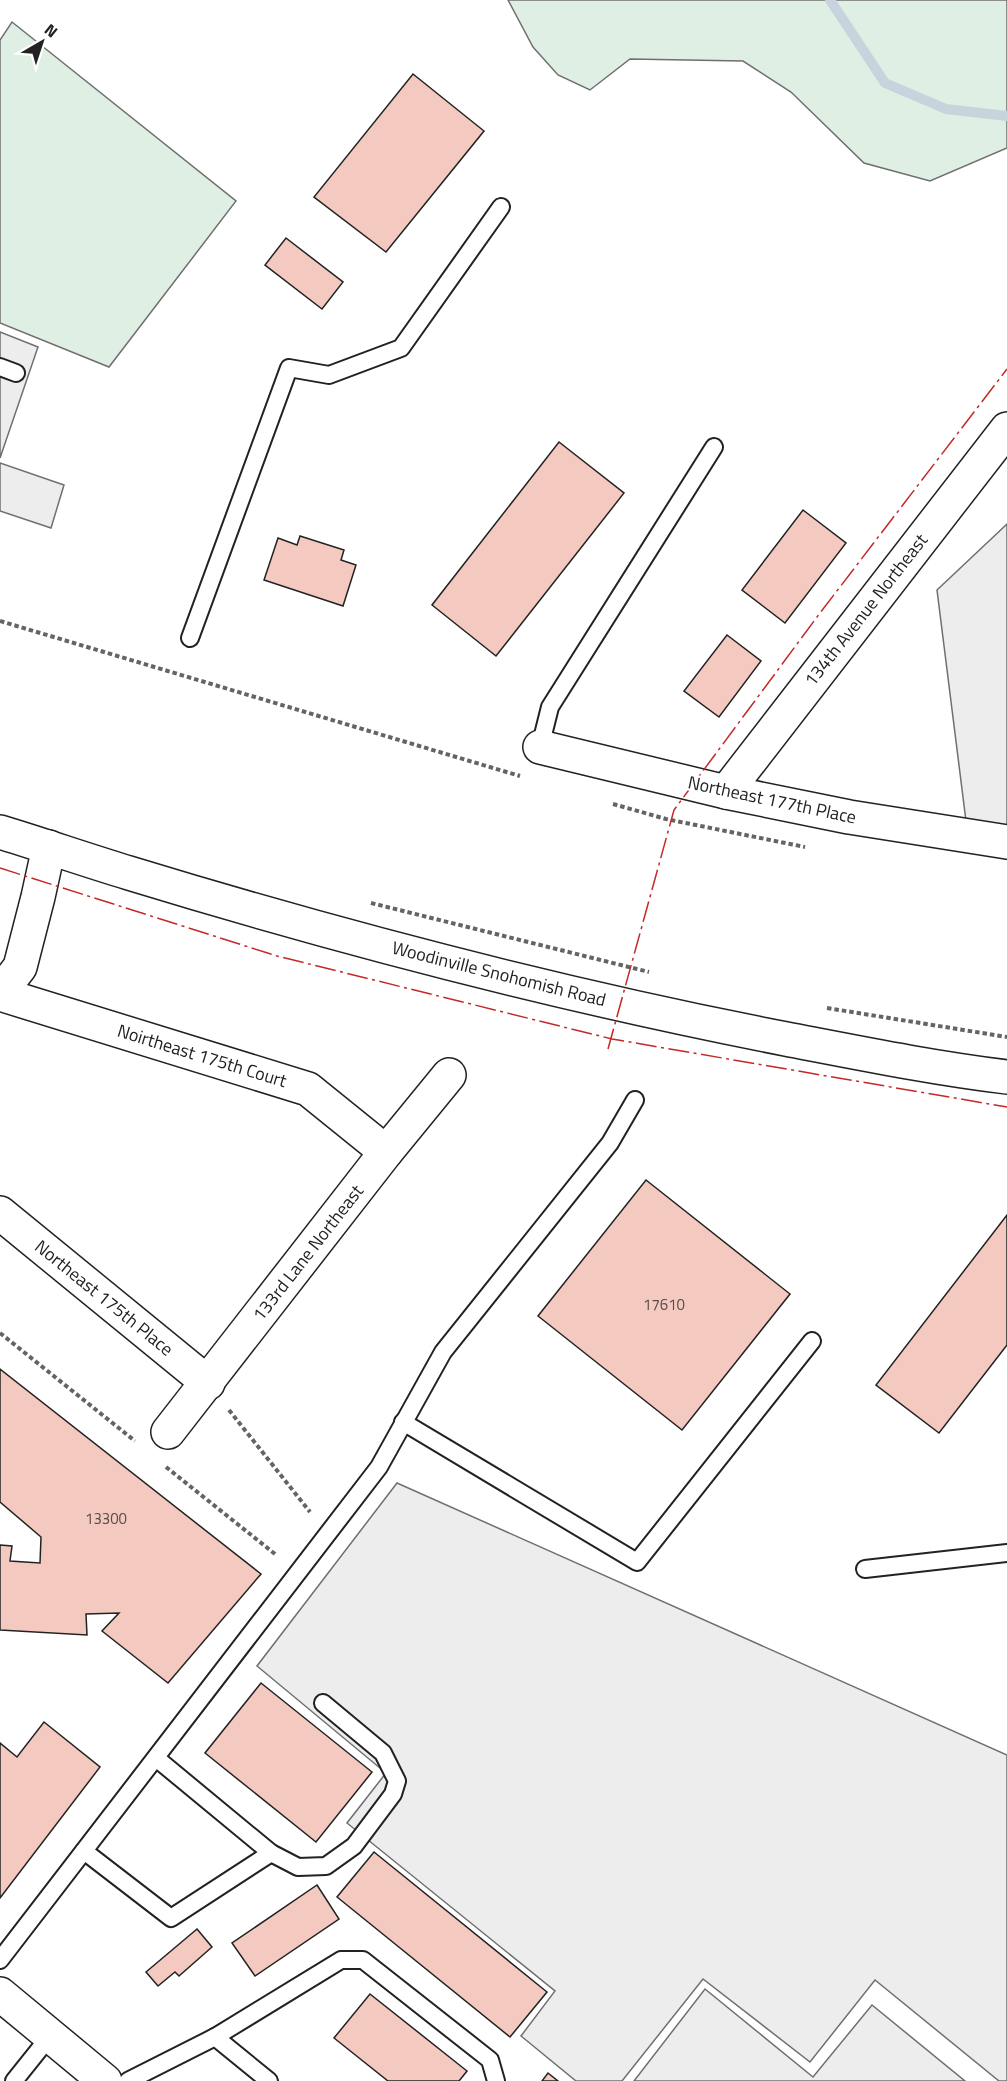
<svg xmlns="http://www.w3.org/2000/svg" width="1007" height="2081" font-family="'Titillium Web',sans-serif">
  <rect width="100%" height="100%" fill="#fff"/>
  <g fill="#e0efe3" stroke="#6f6f6f" stroke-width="1.5">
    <path d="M 508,0 L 1007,0 L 1007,148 L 930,181 L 864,163 L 791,92 L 743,61 L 630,59 L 590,90 L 558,75 L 533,47 Z"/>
    <path d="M 12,22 L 236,201 L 109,367 L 0,323 L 0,40 Z"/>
  </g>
  <g fill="#ededed" stroke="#6f6f6f" stroke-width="1.5">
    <path d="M 0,332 L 38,347 L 0,458 Z"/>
    <path d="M 0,463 L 64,485 L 51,528 L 0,511 Z"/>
    <path d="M 1007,524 L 1007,842 L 968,837 L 937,590 Z"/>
    <path d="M 397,1483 L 1007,1755 L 1007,2081 L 999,2081 L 875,1980 L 810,2062 L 703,1979 L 622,2081 L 576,2081 L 521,2036 L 555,1991 L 347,1823 L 386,1773 L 257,1666 Z"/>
    <path d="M 705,1989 L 813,2077 L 872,2005 L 965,2081 L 634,2081 Z"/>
  </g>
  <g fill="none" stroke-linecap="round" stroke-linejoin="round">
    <path stroke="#c7d3dd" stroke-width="10" d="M 830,0 L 885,83 L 946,109 L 1007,116"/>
  </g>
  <g fill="#f3c9c0" stroke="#222" stroke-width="1.5">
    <path d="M 413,74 L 484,131 L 386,252 L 314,197 Z"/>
    <path d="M 286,238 L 343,282 L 322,309 L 265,265 Z"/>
    <path d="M 559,442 L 624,493 L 496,656 L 432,605 Z"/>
    <path d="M 803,510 L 846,543 L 785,623 L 742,590 Z"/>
    <path d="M 300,536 L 344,550 L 341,560 L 356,565 L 343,606 L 264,580 L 278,538 L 297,545 Z"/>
    <path d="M 727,635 L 761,661 L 719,717 L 684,691 Z"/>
    <path d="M 646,1180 L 790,1294 L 682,1430 L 538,1316 Z"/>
    <path d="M 1007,1215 L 1007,1345 L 939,1433 L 876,1385 Z"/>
    <path d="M 0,1369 L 261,1574 L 168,1683 L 102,1631 L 119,1613 L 86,1614 L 87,1635 L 0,1630 L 0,1545 L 12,1546 L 10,1561 L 40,1563 L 41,1537 L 0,1502 Z"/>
    <path d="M 261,1683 L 372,1772 L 316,1842 L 205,1753 Z"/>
    <path d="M 44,1722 L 100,1767 L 0,1898 L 0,1743 L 17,1757 Z"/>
    <path d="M 374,1852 L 547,1992 L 510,2037 L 337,1897 Z"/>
    <path d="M 317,1885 L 339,1919 L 255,1976 L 232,1943 Z"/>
    <path d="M 197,1929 L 212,1947 L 179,1976 L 175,1972 L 158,1986 L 146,1972 Z"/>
    <path d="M 370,1994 L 467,2071 L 459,2081 L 388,2081 L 334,2038 Z"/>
    <path d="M 548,2073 L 558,2081 L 542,2081 Z"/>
  </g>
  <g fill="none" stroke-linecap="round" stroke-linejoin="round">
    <g stroke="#222" stroke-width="20">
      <g id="service">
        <path d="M 0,367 L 16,373"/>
        <path d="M 190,638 L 289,368 L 329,375 L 401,348 L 501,207"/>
        <path d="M 540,747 L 550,707 L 714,447"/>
        <path d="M 403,1422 L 637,1562 L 812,1341"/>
        <path d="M 865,1569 L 1007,1553"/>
        <path d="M 156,1758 L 271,1853 L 298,1867 L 326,1866 L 354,1846 L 393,1794 L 397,1781 L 383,1753 L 323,1703"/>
        <path d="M 84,1851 L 171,1918 L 271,1853"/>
        <path d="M 0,1960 L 379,1467 L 443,1352 L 610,1143 L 635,1100"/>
        <path d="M 215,2037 L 341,1960 L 363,1960 L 490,2060 L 496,2081"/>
        <path d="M 14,2081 L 50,2036"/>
        <path d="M 128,2081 L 215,2037 L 269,2081"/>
      </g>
    </g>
    <g stroke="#222" stroke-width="36">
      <g id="minor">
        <path d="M 726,792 L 1007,429"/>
        <path d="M 0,993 L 20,967 L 38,897 L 49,847"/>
        <path d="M 0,994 L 308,1089 L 386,1152"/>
        <path d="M 0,1213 L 208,1383"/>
        <path d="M 168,1432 L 386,1152 L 449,1075"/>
      </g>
    </g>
    <g stroke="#222" stroke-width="36">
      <path id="tertiary" d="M 540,747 L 726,792 L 849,817 L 1007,842"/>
    </g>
    <g stroke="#222" stroke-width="36">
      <g id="secondary">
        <path d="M 0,832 C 43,845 86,860 129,873 C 345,939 565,996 786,1039 C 859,1053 933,1068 1007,1077"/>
        <path d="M 0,1994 L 105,2081"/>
      </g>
    </g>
    <g stroke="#646464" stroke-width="4" stroke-dasharray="4.5 3" stroke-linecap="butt">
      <path d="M 0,621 L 520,776"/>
      <path d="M 613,804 L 666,819 L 805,847"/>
      <path d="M 371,903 L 649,972"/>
      <path d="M 827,1008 L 1007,1037"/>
      <path d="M 0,1333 L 135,1441"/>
      <path d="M 229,1410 L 310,1512"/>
      <path d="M 166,1467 L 275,1554"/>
    </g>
    <use href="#service" stroke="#fff" stroke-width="16"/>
    <use href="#minor" stroke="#fff" stroke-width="33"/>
    <use href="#tertiary" stroke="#fff" stroke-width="33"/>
    <use href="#secondary" stroke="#fff" stroke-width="33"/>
    <g stroke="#c62828" stroke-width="1.5" stroke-dasharray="21 4.5 3 4.5" stroke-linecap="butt">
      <path d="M 0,868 L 277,956 L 612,1039 L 1007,1107"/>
      <path d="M 608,1049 L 674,810 L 820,613 L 1007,369"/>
    </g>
  </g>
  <g text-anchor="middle" stroke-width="4.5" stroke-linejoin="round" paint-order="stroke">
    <g font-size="15" fill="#564c4a">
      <text x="664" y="1310">17610</text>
      <text x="106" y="1524">13300</text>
    </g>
    <g font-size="18" fill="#222" stroke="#fff">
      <text transform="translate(866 610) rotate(-52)" y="6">134th Avenue Northeast</text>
      <text transform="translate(772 800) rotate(12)" y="6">Northeast 177th Place</text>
      <text transform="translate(499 974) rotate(14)" y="6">Woodinville Snohomish Road</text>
      <text transform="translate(202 1056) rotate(17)" y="6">Noirtheast 175th Court</text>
      <text transform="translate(308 1253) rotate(-52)" y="6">133rd Lane Northeast</text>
      <text transform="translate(104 1298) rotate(39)" y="6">Northeast 175th Place</text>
    </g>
  </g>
  <g transform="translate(42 42) rotate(39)" stroke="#ffffff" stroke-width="4.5" paint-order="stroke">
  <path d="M0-4.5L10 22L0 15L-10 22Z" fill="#222222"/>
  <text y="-9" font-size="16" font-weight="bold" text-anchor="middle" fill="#222222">N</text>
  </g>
</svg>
